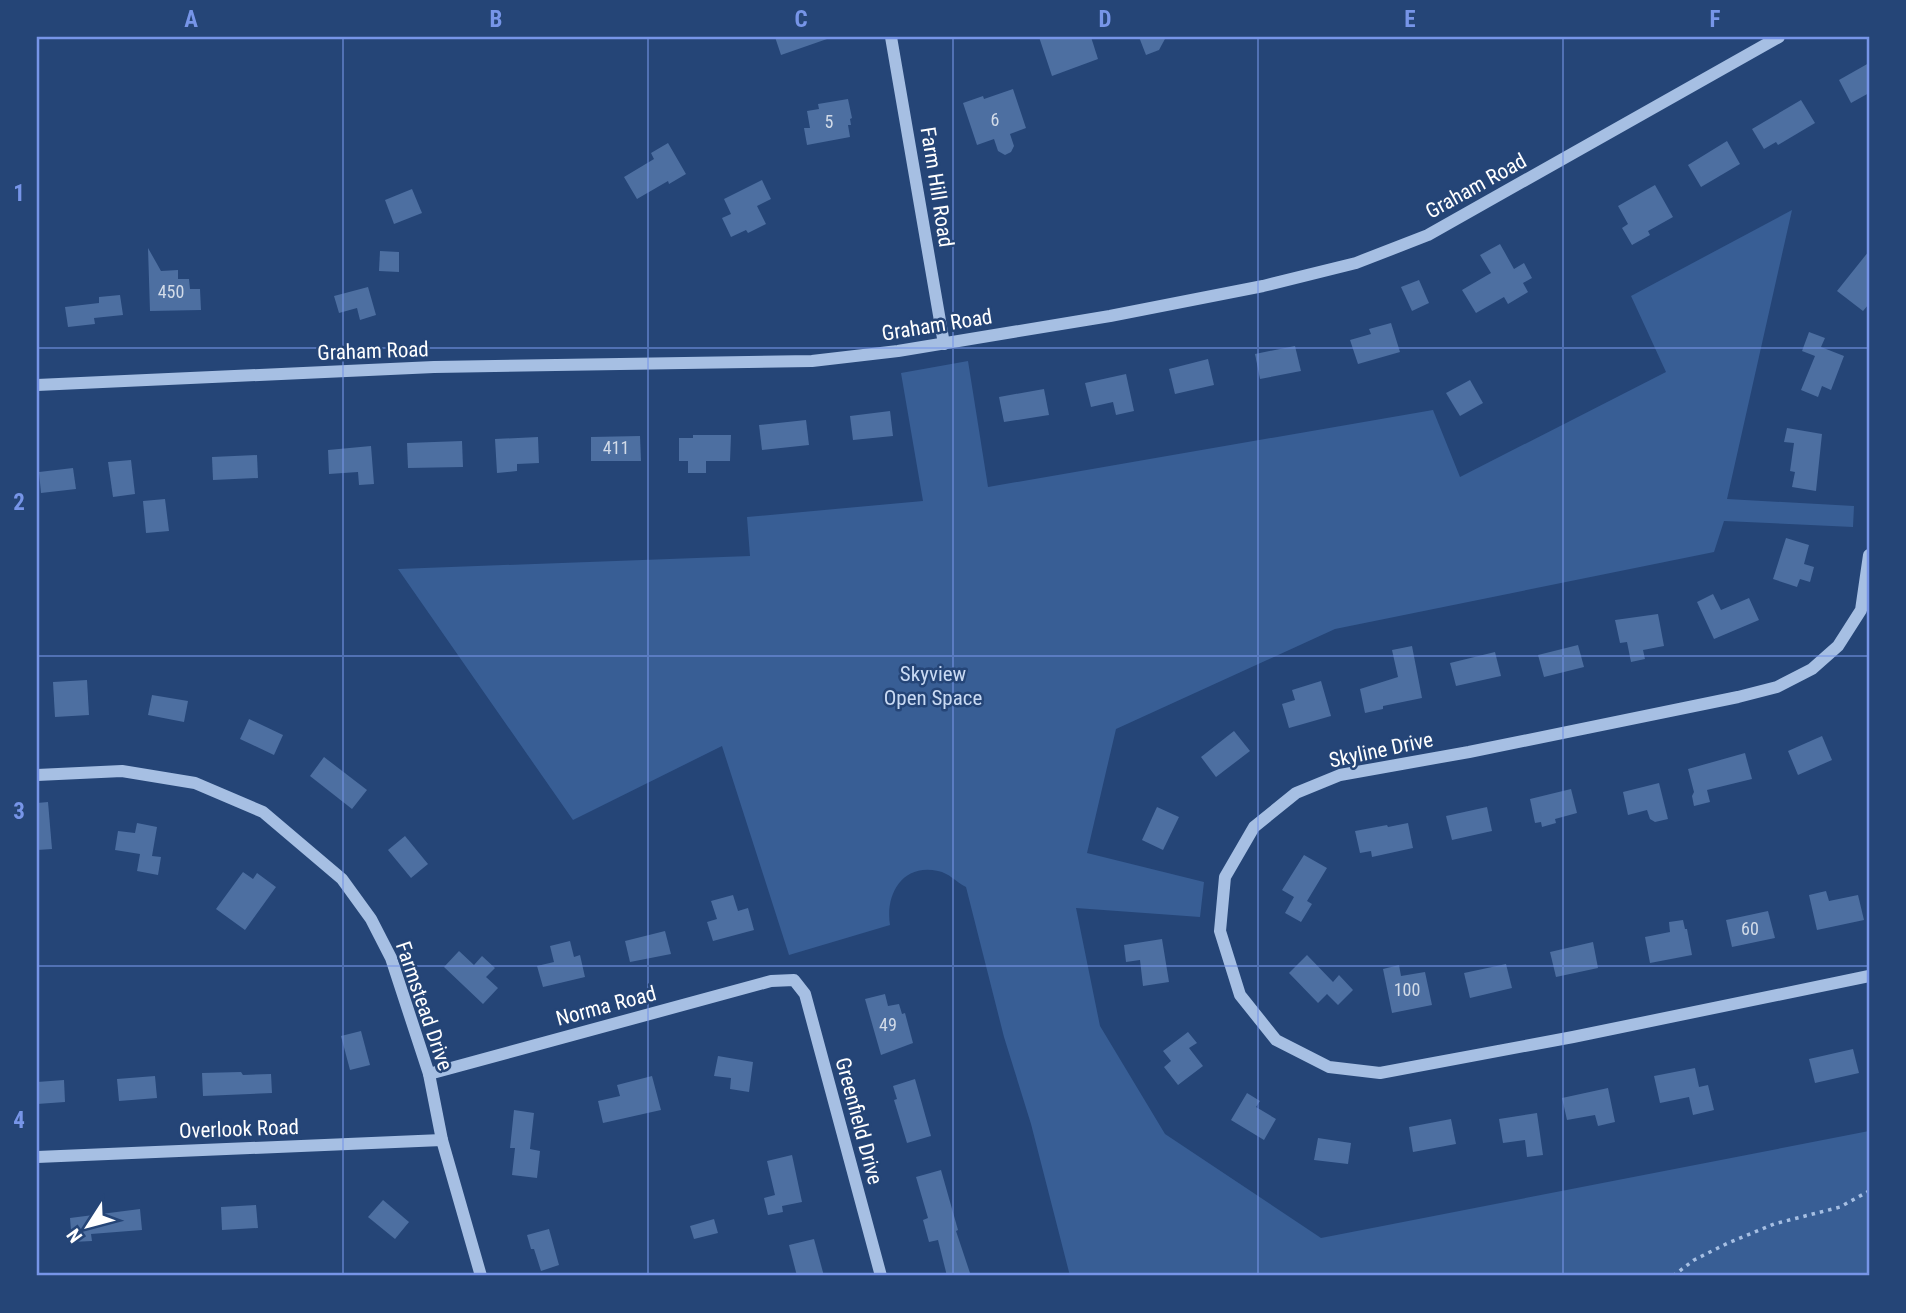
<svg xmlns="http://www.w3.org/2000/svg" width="1906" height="1313" font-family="'Roboto Condensed',sans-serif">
  <rect width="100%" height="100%" fill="#254577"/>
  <path fill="#385e95" d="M 1792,210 L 1727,499 L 1854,506 L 1853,527 L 1724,521 L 1714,552 L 1335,629 L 1116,729 L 1087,853 L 1204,882 L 1200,917 L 1076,908 L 1100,1026 L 1165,1134 L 1321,1238 L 1869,1131 L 1869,1276 L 1070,1276 L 1031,1124 L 1004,1037 L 966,887 C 956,882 949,873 938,871 C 902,863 885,895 890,925 L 789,955 L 722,746 L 573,820 L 398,569 L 750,556 L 747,517 L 923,501 L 901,373 L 968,361 L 988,487 L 1433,410 L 1460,477 L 1666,372 L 1631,296 Z"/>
  <g fill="#4d6fa1">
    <path d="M 775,37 L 826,37 L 827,39 L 781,55 Z"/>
    <path d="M 1039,37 L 1091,37 L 1098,59 L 1052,76 Z"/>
    <path d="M 1139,37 L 1166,37 L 1159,50 L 1146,55 Z"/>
    <path d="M 1869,63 L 1869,93 L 1851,103 L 1839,80 Z"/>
    <path d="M 1013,89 L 1026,128 L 1010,134 L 1014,146 L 1011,152 L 1005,155 L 998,151 L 994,139 L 977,145 L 963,103 L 983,96 L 984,99 Z"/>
    <path d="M 848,99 L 852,118 L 850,119 L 851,125 L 848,125 L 850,137 L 807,145 L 804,128 L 810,128 L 807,111 L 819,109 L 818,104 Z"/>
    <path d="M 1801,100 L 1815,123 L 1778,145 L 1776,142 L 1764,149 L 1752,129 Z"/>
    <path d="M 1727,141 L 1740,164 L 1701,187 L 1688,165 Z"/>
    <path d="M 668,143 L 686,174 L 669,184 L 668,181 L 637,199 L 624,177 L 654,159 L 651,153 Z"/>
    <path d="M 762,180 L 771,199 L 757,206 L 766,224 L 748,233 L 746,230 L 731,237 L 722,218 L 731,214 L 724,199 Z"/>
    <path d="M 1655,185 L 1673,217 L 1648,231 L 1650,235 L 1632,245 L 1622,228 L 1628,224 L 1618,206 Z"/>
    <path d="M 412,189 L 422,213 L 394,224 L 385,200 Z"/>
    <path d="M 1500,244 L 1514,269 L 1524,263 L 1532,278 L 1523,283 L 1528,292 L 1508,304 L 1504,297 L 1476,313 L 1462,290 L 1491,273 L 1480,255 Z"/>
    <path d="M 148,248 L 161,271 L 178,270 L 178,279 L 189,279 L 190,289 L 200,289 L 201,310 L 150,311 Z"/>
    <path d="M 380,251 L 399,252 L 399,272 L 379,271 Z"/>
    <path d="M 1869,251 L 1869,304 L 1863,311 L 1837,291 Z"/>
    <path d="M 1419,280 L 1429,303 L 1412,311 L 1401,287 Z"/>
    <path d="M 368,287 L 376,315 L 360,320 L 357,308 L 339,313 L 334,296 Z"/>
    <path d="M 120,295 L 123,315 L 94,318 L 95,324 L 68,327 L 65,307 L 99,303 L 99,297 Z"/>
    <path d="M 1391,323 L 1400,352 L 1358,364 L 1350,340 L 1371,334 L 1369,329 Z"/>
    <path d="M 1809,332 L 1825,338 L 1821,347 L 1844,356 L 1831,390 L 1822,386 L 1818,397 L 1801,390 L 1815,356 L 1802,351 Z"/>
    <path d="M 1295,346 L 1301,371 L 1260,379 L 1255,354 Z"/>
    <path d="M 1208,359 L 1214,385 L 1175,394 L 1169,369 Z"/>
    <path d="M 1126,374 L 1134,411 L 1116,415 L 1113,402 L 1091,407 L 1085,383 Z"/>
    <path d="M 1470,380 L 1483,403 L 1460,416 L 1446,393 Z"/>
    <path d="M 1044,389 L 1049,415 L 1004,422 L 999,397 Z"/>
    <path d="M 890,411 L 893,436 L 853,440 L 850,416 Z"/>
    <path d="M 806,420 L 809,445 L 762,450 L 759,425 Z"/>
    <path d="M 1787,428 L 1822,434 L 1816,491 L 1792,487 L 1795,472 L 1790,471 L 1794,443 L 1784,442 Z"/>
    <path d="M 693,435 L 731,435 L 730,461 L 706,461 L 706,473 L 688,473 L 688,461 L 679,461 L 679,438 L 693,438 Z"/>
    <path d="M 640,436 L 641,461 L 591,461 L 591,437 Z"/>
    <path d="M 538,437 L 539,463 L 517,464 L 517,471 L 497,473 L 495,439 Z"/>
    <path d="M 462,441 L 463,467 L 408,468 L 407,443 Z"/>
    <path d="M 371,446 L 374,484 L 359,485 L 358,472 L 329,474 L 328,450 Z"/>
    <path d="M 257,455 L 258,478 L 213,480 L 212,457 Z"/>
    <path d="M 131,460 L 135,494 L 113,497 L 108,462 Z"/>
    <path d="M 73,468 L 76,489 L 41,493 L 39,472 Z"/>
    <path d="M 165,499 L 169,531 L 146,533 L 143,501 Z"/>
    <path d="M 1786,538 L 1809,545 L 1804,564 L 1814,567 L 1810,582 L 1800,579 L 1797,587 L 1773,579 Z"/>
    <path d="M 1713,594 L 1721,610 L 1749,598 L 1759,620 L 1714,639 L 1697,602 Z"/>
    <path d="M 1658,614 L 1664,646 L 1643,650 L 1645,659 L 1631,662 L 1627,642 L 1620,643 L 1615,620 Z"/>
    <path d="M 1578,645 L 1584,667 L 1544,677 L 1538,655 Z"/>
    <path d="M 1412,646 L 1422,698 L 1383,706 L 1383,709 L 1365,713 L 1360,689 L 1398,677 L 1392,650 Z"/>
    <path d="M 1495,652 L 1501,676 L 1456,686 L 1450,663 Z"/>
    <path d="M 87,680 L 89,715 L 55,717 L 53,682 Z"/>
    <path d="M 1321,681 L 1331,716 L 1289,728 L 1282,704 L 1295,700 L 1292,690 Z"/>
    <path d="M 152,695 L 188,701 L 184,722 L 148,715 Z"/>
    <path d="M 249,719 L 283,735 L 274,755 L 240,739 Z"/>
    <path d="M 1234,731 L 1250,751 L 1216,777 L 1201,757 Z"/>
    <path d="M 1822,736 L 1832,760 L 1798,775 L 1788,751 Z"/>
    <path d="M 1745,753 L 1752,779 L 1707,790 L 1710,802 L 1694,806 L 1692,796 L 1694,792 L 1688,769 Z"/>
    <path d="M 324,757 L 367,790 L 352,809 L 310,776 Z"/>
    <path d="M 1659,783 L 1668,819 L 1655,822 L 1650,819 L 1647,810 L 1628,815 L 1623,792 Z"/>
    <path d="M 1571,789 L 1577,813 L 1555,819 L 1556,823 L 1542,827 L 1541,822 L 1535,823 L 1530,799 Z"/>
    <path d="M 48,802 L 52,849 L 37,850 L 37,803 Z"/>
    <path d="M 1157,807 L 1179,817 L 1163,850 L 1142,840 Z"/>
    <path d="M 1487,807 L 1492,831 L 1452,840 L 1446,816 Z"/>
    <path d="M 137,823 L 157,827 L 152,856 L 161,857 L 158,875 L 137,871 L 140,854 L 115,850 L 118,831 L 135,833 Z"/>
    <path d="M 1408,823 L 1413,848 L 1372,857 L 1371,851 L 1360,853 L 1355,831 L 1387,825 L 1388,827 Z"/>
    <path d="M 405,836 L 428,864 L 411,878 L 388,850 Z"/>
    <path d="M 1304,855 L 1327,868 L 1307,901 L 1312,904 L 1301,922 L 1285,913 L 1294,897 L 1282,890 Z"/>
    <path d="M 243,872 L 253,879 L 257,873 L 276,887 L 245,930 L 216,909 Z"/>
    <path d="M 1826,891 L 1829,901 L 1858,895 L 1864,920 L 1817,930 L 1809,895 Z"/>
    <path d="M 733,895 L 738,911 L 748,908 L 754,930 L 713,941 L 707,922 L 717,919 L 711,901 Z"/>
    <path d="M 1768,911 L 1775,938 L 1732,947 L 1726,920 Z"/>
    <path d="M 1683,920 L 1685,929 L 1687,929 L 1692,955 L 1650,963 L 1645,937 L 1670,932 L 1669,922 Z"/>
    <path d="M 665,931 L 671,954 L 630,962 L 625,941 Z"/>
    <path d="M 1162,939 L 1169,982 L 1143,986 L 1140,960 L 1126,962 L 1124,945 Z"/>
    <path d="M 570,941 L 574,957 L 580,955 L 585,977 L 543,987 L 537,966 L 554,962 L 550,946 Z"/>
    <path d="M 1593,942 L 1598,968 L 1556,977 L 1550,952 Z"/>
    <path d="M 459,951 L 474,965 L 482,956 L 495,968 L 486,977 L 498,988 L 483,1004 L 444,967 Z"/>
    <path d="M 1307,955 L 1333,982 L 1339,975 L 1353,990 L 1338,1005 L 1327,994 L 1318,1003 L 1289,973 Z"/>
    <path d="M 1506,964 L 1512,988 L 1470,998 L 1464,973 Z"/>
    <path d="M 1399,965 L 1401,976 L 1425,972 L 1432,1005 L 1392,1013 L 1383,969 Z"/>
    <path d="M 885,994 L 888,1006 L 899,1004 L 902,1014 L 905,1013 L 913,1043 L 881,1055 L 865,999 Z"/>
    <path d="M 361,1031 L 370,1065 L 350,1070 L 341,1036 Z"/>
    <path d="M 1188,1032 L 1197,1043 L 1189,1048 L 1203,1066 L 1178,1085 L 1164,1067 L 1171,1061 L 1163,1051 Z"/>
    <path d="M 1853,1049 L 1859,1073 L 1815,1083 L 1809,1059 Z"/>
    <path d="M 718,1056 L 753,1062 L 749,1092 L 730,1089 L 731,1078 L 714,1076 Z"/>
    <path d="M 1695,1068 L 1699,1087 L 1708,1085 L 1714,1110 L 1693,1115 L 1689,1097 L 1660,1103 L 1654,1076 Z"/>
    <path d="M 241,1072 L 243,1075 L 271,1074 L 272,1093 L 203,1096 L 202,1073 Z"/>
    <path d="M 155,1076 L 157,1098 L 119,1101 L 117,1079 Z"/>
    <path d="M 652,1076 L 661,1110 L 603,1123 L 598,1101 L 620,1096 L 617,1085 Z"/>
    <path d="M 915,1079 L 931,1136 L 907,1143 L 894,1100 L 897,1099 L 893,1086 Z"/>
    <path d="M 64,1080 L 65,1102 L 37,1104 L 37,1082 Z"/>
    <path d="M 1608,1088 L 1615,1122 L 1598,1126 L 1595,1115 L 1567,1120 L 1562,1098 Z"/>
    <path d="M 1247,1093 L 1260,1101 L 1256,1107 L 1276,1119 L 1264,1140 L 1231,1120 Z"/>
    <path d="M 514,1110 L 534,1113 L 530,1149 L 540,1151 L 537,1178 L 512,1175 L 515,1148 L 510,1148 Z"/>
    <path d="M 1537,1113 L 1543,1155 L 1527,1157 L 1525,1140 L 1503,1143 L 1499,1119 Z"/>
    <path d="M 1451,1119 L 1456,1144 L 1413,1152 L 1409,1127 Z"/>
    <path d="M 1318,1138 L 1351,1143 L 1348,1164 L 1314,1160 Z"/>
    <path d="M 792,1155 L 802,1202 L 782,1206 L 783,1212 L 768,1215 L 764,1198 L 775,1195 L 767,1161 Z"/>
    <path d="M 941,1170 L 958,1230 L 956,1231 L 971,1276 L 947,1276 L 938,1240 L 929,1242 L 923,1220 L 928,1218 L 916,1177 Z"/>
    <path d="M 383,1200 L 409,1222 L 395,1239 L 368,1217 Z"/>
    <path d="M 256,1205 L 258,1228 L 222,1230 L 221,1207 Z"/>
    <path d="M 140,1209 L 142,1230 L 91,1234 L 92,1241 L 72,1242 L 70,1218 Z"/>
    <path d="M 714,1219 L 718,1233 L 694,1239 L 690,1226 Z"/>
    <path d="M 549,1229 L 559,1265 L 541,1271 L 534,1249 L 531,1249 L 527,1235 Z"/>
    <path d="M 814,1239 L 824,1276 L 797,1276 L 789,1245 Z"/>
  </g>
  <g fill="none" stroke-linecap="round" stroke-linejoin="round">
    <path stroke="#a6bfe3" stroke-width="3.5" stroke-dasharray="3.5 5" stroke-linecap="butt" d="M 1673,1276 L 1694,1260 L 1728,1243 L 1774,1224 L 1840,1207 L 1869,1191"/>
    <g stroke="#a6bfe3" stroke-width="12">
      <path d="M 891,37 L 944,344"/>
      <path d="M 37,385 L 434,367 L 812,361 L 898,351 L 1110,316 L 1263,286 L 1356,263 L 1428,235 L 1779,37"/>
      <path d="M 1869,555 L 1861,610 L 1838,646 L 1812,669 L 1777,687 L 1738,697 L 1469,752 L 1340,775 L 1296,793 L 1254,827 L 1225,877 L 1220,931 L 1240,995 L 1276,1040 L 1329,1067 L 1380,1073 L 1573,1037 L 1869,976"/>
      <path d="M 37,775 L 122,771 L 195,783 L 263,812 L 342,879 L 371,919 L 391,958 L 429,1074 L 442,1140 L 481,1276"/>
      <path d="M 429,1074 L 771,981 L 794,980 L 805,994 L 881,1276"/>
      <path d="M 37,1157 L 442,1140"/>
    </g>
  </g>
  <path fill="none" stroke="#7795e8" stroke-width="2" stroke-opacity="0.55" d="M 343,37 L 343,1276M 648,37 L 648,1276M 953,37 L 953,1276M 1258,37 L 1258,1276M 1563,37 L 1563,1276M 37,348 L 1869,348M 37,656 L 1869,656M 37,966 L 1869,966"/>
  <g text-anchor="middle" stroke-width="5" stroke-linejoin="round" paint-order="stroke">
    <g font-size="18" fill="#d2dbe8">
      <text x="995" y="126">6</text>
      <text x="829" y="128">5</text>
      <text x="171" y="298">450</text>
      <text x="616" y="454">411</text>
      <text x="1750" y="935">60</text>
      <text x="1407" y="996">100</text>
      <text x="888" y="1031">49</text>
    </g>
    <g font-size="21" fill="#fff" stroke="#254577">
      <text transform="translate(1476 186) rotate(-29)" y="7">Graham Road</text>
      <text transform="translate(937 187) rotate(81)" y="7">Farm Hill Road</text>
      <text transform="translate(937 325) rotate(-9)" y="7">Graham Road</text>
      <text transform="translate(373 351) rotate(-2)" y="7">Graham Road</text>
      <text transform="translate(1381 750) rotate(-12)" y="7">Skyline Drive</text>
      <text transform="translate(424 1006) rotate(71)" y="7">Farmstead Drive</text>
      <text transform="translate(606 1006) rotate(-15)" y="7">Norma Road</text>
      <text transform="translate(859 1121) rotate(75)" y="7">Greenfield Drive</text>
      <text transform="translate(239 1129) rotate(-2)" y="7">Overlook Road</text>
    </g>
    <g font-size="21" fill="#c9daf3" stroke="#254577">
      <text x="933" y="681">Skyview<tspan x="933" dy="24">Open Space</tspan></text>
    </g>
  </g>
  <rect width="1906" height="1313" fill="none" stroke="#254577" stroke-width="77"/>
  <g transform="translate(88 1226) rotate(234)" stroke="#254577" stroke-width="5" paint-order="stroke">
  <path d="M0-5L12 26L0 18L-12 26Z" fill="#ffffff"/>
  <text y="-10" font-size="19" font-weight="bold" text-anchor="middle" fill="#ffffff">N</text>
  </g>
  <rect x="38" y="38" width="1830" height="1236" fill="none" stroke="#7795e8" stroke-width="2.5"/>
  <g font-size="23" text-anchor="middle" font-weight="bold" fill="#7795e8">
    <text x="191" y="27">A</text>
    <text x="496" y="27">B</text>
    <text x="801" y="27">C</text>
    <text x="1105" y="27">D</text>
    <text x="1410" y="27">E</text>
    <text x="1715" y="27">F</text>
    <text x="19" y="201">1</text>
    <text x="19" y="510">2</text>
    <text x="19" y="819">3</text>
    <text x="19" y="1128">4</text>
  </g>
</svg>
